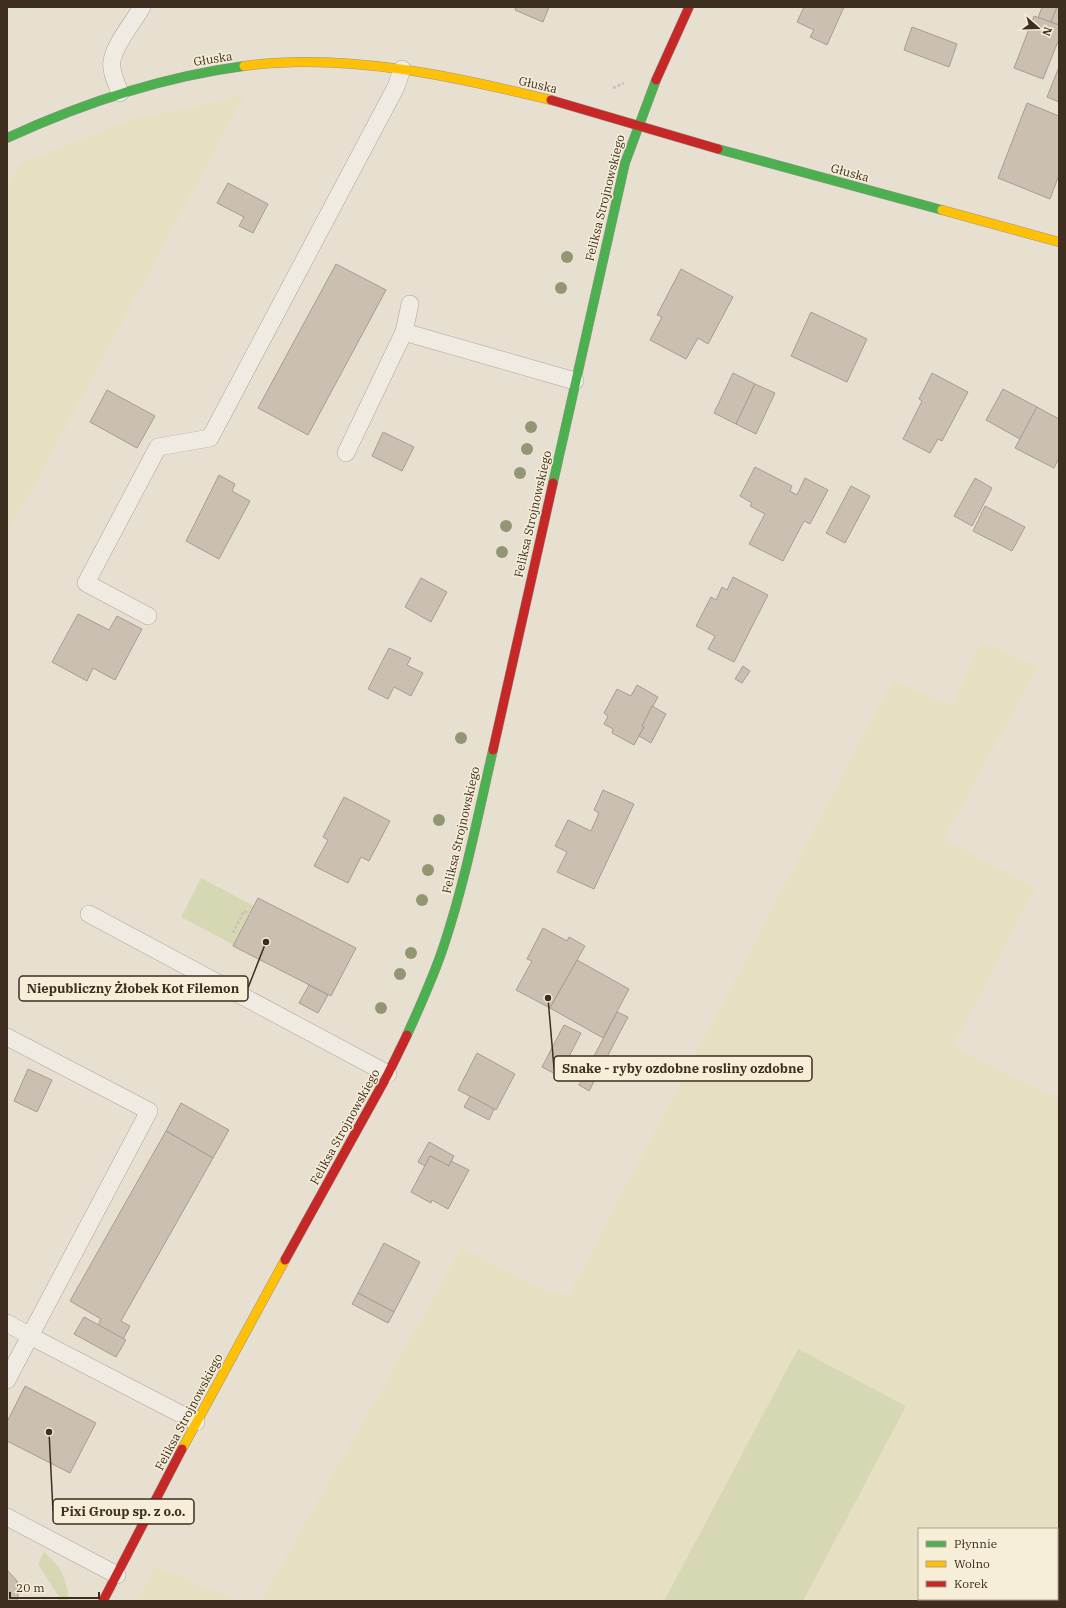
<svg xmlns="http://www.w3.org/2000/svg" width="1066" height="1608" font-family="'IBM Plex Serif',serif">
  <rect width="100%" height="100%" fill="#e7e0d1"/>
  <g fill="#e6dfc2" fill-rule="evenodd">
    <path d="M 245,95 L 7,536 L 7,187 L 20,163 L 130,120 Z"/>
    <path d="M 982,641 L 1038,667 L 944,839 L 1036,887 L 953,1047 L 1059,1098 L 1059,1601 L 261,1601 L 462,1247 L 534,1285 L 568,1296 L 893,679 L 951,706 ZM 919,1529 L 1057,1529 L 1057,1599 L 919,1599 Z"/>
    <path d="M 156,1566 L 239,1601 L 240,1601 L 136,1601 Z"/>
  </g>
  <g fill="#d6d7b3">
    <path d="M 201,878 L 254,906 L 234,945 L 181,917 Z"/>
    <path d="M 798,1349 L 906,1406 L 803,1601 L 664,1601 Z"/>
    <path d="M 44,1552 C 61,1566 67,1580 69,1601 L 57,1601 L 59,1597 L 38,1564 Z"/>
  </g>
  <g fill="#cbbfb2" stroke="#a89c90">
    <path d="M 516,7 L 549,7 L 543,22 L 515,10 Z"/>
    <path d="M 804,7 L 844,7 L 827,45 L 810,37 L 814,30 L 797,22 Z"/>
    <path d="M 1042,7 L 1057,7 L 1051,22 L 1038,18 Z"/>
    <path d="M 1057,7 L 1059,7 L 1059,25 L 1051,22 Z"/>
    <path d="M 1034,16 L 1059,25 L 1059,39 L 1043,79 L 1014,68 Z"/>
    <path d="M 912,27 L 957,44 L 949,67 L 904,50 Z"/>
    <path d="M 1059,67 L 1059,102 L 1047,97 Z"/>
    <path d="M 1027,103 L 1059,116 L 1059,175 L 1050,199 L 998,178 Z"/>
    <path d="M 228,183 L 268,204 L 253,233 L 239,226 L 244,217 L 217,203 Z"/>
    <path d="M 336,264 L 386,290 L 308,435 L 258,408 Z"/>
    <path d="M 681,269 L 733,297 L 708,344 L 698,338 L 686,359 L 650,340 L 662,317 L 657,315 Z"/>
    <path d="M 811,312 L 867,339 L 847,382 L 791,356 Z"/>
    <path d="M 733,373 L 755,384 L 736,424 L 714,413 Z"/>
    <path d="M 932,373 L 968,392 L 942,441 L 938,439 L 930,453 L 903,439 L 922,401 L 919,399 Z"/>
    <path d="M 755,384 L 775,393 L 756,434 L 736,424 Z"/>
    <path d="M 1003,389 L 1037,407 L 1020,439 L 986,420 Z"/>
    <path d="M 107,390 L 155,416 L 137,448 L 90,422 Z"/>
    <path d="M 1037,407 L 1059,419 L 1059,458 L 1054,468 L 1015,448 Z"/>
    <path d="M 383,432 L 414,447 L 402,471 L 372,456 Z"/>
    <path d="M 755,467 L 792,486 L 790,491 L 797,495 L 805,478 L 828,490 L 810,524 L 804,521 L 783,561 L 749,544 L 765,514 L 750,506 L 752,503 L 740,496 Z"/>
    <path d="M 219,475 L 235,484 L 232,491 L 250,501 L 219,559 L 186,541 Z"/>
    <path d="M 975,478 L 992,488 L 972,526 L 954,516 Z"/>
    <path d="M 851,486 L 870,496 L 845,543 L 826,533 Z"/>
    <path d="M 985,506 L 1025,527 L 1012,551 L 973,531 Z"/>
    <path d="M 733,577 L 768,595 L 734,662 L 708,649 L 715,636 L 696,626 L 711,597 L 716,600 L 722,587 L 727,590 Z"/>
    <path d="M 421,578 L 447,592 L 431,622 L 405,607 Z"/>
    <path d="M 78,614 L 109,630 L 117,616 L 142,629 L 115,680 L 93,668 L 87,681 L 52,662 Z"/>
    <path d="M 389,648 L 411,658 L 407,665 L 423,673 L 411,696 L 394,687 L 388,699 L 368,689 Z"/>
    <path d="M 743,666 L 750,671 L 742,683 L 735,679 Z"/>
    <path d="M 637,685 L 658,697 L 642,726 L 644,727 L 634,745 L 612,733 L 613,729 L 604,724 L 608,716 L 604,713 L 617,689 L 631,696 Z"/>
    <path d="M 652,706 L 666,714 L 651,743 L 639,736 L 644,727 L 642,726 Z"/>
    <path d="M 603,790 L 634,804 L 594,889 L 557,872 L 567,852 L 555,846 L 568,820 L 591,831 L 599,813 L 594,810 Z"/>
    <path d="M 344,797 L 390,821 L 369,861 L 361,857 L 348,883 L 314,866 L 328,840 L 323,837 Z"/>
    <path d="M 258,898 L 356,948 L 331,996 L 233,946 Z"/>
    <path d="M 543,928 L 567,941 L 569,937 L 585,946 L 550,1008 L 516,990 L 532,961 L 527,959 Z"/>
    <path d="M 577,960 L 629,989 L 603,1038 L 550,1008 Z"/>
    <path d="M 309,985 L 328,995 L 318,1013 L 299,1003 Z"/>
    <path d="M 617,1012 L 628,1017 L 589,1091 L 579,1085 Z"/>
    <path d="M 564,1025 L 581,1033 L 559,1076 L 542,1067 Z"/>
    <path d="M 477,1053 L 515,1074 L 496,1110 L 458,1090 Z"/>
    <path d="M 28,1069 L 52,1080 L 37,1112 L 14,1101 Z"/>
    <path d="M 470,1096 L 494,1109 L 489,1120 L 464,1107 Z"/>
    <path d="M 181,1103 L 229,1130 L 213,1158 L 166,1131 Z"/>
    <path d="M 166,1131 L 213,1158 L 121,1321 L 130,1326 L 123,1339 L 98,1325 L 101,1319 L 70,1301 Z"/>
    <path d="M 429,1142 L 454,1156 L 449,1166 L 430,1156 L 425,1166 L 418,1162 Z"/>
    <path d="M 430,1156 L 449,1166 L 451,1161 L 469,1170 L 448,1209 L 432,1200 L 431,1203 L 411,1192 Z"/>
    <path d="M 384,1243 L 420,1262 L 394,1312 L 358,1293 Z"/>
    <path d="M 358,1293 L 394,1312 L 388,1323 L 352,1304 Z"/>
    <path d="M 84,1317 L 126,1340 L 116,1357 L 74,1334 Z"/>
    <path d="M 25,1386 L 96,1423 L 70,1473 L 7,1441 L 7,1422 Z"/>
    <path d="M 7,1570 L 17,1581 L 19,1589 L 17,1601 L 7,1601 Z"/>
  </g>
  <g fill="none" stroke-linecap="round" stroke-linejoin="round">
    <g stroke="#ada599" stroke-width="18">
      <g id="lane">
        <path d="M 120,93 C 117,84 110,71 112,61 C 114,45 134,21 142,7"/>
        <path d="M 404,332 L 410,304"/>
        <path d="M 346,453 L 404,332 L 575,381"/>
        <path d="M 148,616 L 86,583 L 158,447 L 210,438 L 396,87 L 402,69"/>
        <path d="M 89,914 L 388,1074"/>
        <path d="M 7,1037 L 149,1111 L 30,1336 L 196,1422"/>
        <path d="M 7,1323 L 30,1336 L 7,1380"/>
        <path d="M 7,1517 L 117,1575"/>
      </g>
    </g>
    <g stroke="#9c958a" stroke-width="10">
      <g id="fast">
        <path d="M 7,138 C 83,103 161,77 244,66"/>
        <path d="M 718,149 L 942,210"/>
        <path d="M 553,483 L 625,163 L 656,80"/>
        <path d="M 407,1035 C 420,1006 434,976 444,945 C 465,882 478,815 493,750"/>
      </g>
    </g>
    <g stroke="#9c958a" stroke-width="10">
      <g id="slow">
        <path d="M 244,66 C 344,52 453,76 551,100"/>
        <path d="M 942,210 L 1059,242"/>
        <path d="M 182,1449 L 285,1260"/>
      </g>
    </g>
    <g stroke="#9c958a" stroke-width="10">
      <g id="jam">
        <path d="M 656,80 L 689,7"/>
        <path d="M 551,100 L 718,149"/>
        <path d="M 493,750 L 553,483"/>
        <path d="M 285,1260 L 388,1074 L 407,1035"/>
        <path d="M 103,1601 L 182,1449"/>
      </g>
    </g>
    <g stroke="#c8c2b9" stroke-width="2.5" stroke-dasharray="3 2" stroke-linecap="butt">
      <path d="M 613,88 L 624,83"/>
      <path d="M 233,933 L 244,911 L 250,914"/>
    </g>
    <use href="#lane" stroke="#efebe3" stroke-width="17"/>
    <use href="#fast" stroke="#4caf50" stroke-width="9"/>
    <use href="#slow" stroke="#ffc107" stroke-width="9"/>
    <use href="#jam" stroke="#c62828" stroke-width="9"/>
  </g>
  <g fill="#929673">
    <circle cx="567" cy="257" r="6"/>
    <circle cx="561" cy="288" r="6"/>
    <circle cx="531" cy="427" r="6"/>
    <circle cx="527" cy="449" r="6"/>
    <circle cx="520" cy="473" r="6"/>
    <circle cx="506" cy="526" r="6"/>
    <circle cx="502" cy="552" r="6"/>
    <circle cx="461" cy="738" r="6"/>
    <circle cx="439" cy="820" r="6"/>
    <circle cx="428" cy="870" r="6"/>
    <circle cx="422" cy="900" r="6"/>
    <circle cx="411" cy="953" r="6"/>
    <circle cx="400" cy="974" r="6"/>
    <circle cx="381" cy="1008" r="6"/>
  </g>
  <g text-anchor="middle" stroke-width="3" stroke-linejoin="round" paint-order="stroke">
    <g font-size="12" fill="#3d2e20" stroke="#f7eed8">
      <text transform="translate(213 59) rotate(-9)" y="4">Głuska</text>
      <text transform="translate(538 85) rotate(13)" y="4">Głuska</text>
      <text transform="translate(850 173) rotate(15)" y="4">Głuska</text>
      <text transform="translate(605 198) rotate(-76)" y="4">Feliksa Strojnowskiego</text>
      <text transform="translate(533 514) rotate(-77)" y="4">Feliksa Strojnowskiego</text>
      <text transform="translate(461 830) rotate(-77)" y="4">Feliksa Strojnowskiego</text>
      <text transform="translate(345 1127) rotate(-61)" y="4">Feliksa Strojnowskiego</text>
      <text transform="translate(189 1412) rotate(-62)" y="4">Feliksa Strojnowskiego</text>
    </g>
  </g>
  <path fill="none" stroke="#3d2e20" stroke-width="1.5" d="M266 942L248 988M548 998L554 1068M49 1432L53 1511"/>
  <g fill="#3d2e20" stroke="#f7eed8" stroke-width="1.5">
    <circle cx="266" cy="942" r="4"/>
    <circle cx="548" cy="998" r="4"/>
    <circle cx="49" cy="1432" r="4"/>
  </g>
  <g fill="#f7eed8" stroke="#3d2e20" stroke-width="1.5">
    <rect x="19" y="976" width="229" height="25" rx="4"/>
    <rect x="554" y="1056" width="258" height="25" rx="4"/>
    <rect x="53" y="1499" width="141" height="25" rx="4"/>
  </g>
  <g font-size="13" text-anchor="middle" font-weight="bold" fill="#3d2e20">
    <text x="133" y="993">Niepubliczny Żłobek Kot Filemon</text>
    <text x="683" y="1073">Snake - ryby ozdobne rosliny ozdobne</text>
    <text x="123" y="1516">Pixi Group sp. z o.o.</text>
  </g>
  <rect width="1066" height="1608" fill="none" stroke="#3d2e20" stroke-width="16"/>
  <rect x="918" y="1528" width="140" height="72" fill="#f7eed8" stroke="#ada18e"/>
  <rect x="926" y="1541" width="20" height="6" fill="#4caf50" stroke="#ada18e"/>
  <text x="954" y="1548" font-size="12" fill="#3d2e20">Płynnie</text>
  <rect x="926" y="1561" width="20" height="6" fill="#ffc107" stroke="#ada18e"/>
  <text x="954" y="1568" font-size="12" fill="#3d2e20">Wolno</text>
  <rect x="926" y="1581" width="20" height="6" fill="#c62828" stroke="#ada18e"/>
  <text x="954" y="1588" font-size="12" fill="#3d2e20">Korek</text>
  <g transform="translate(1038 28) rotate(110)" stroke="#f7eed8" stroke-width="3" paint-order="stroke">
  <path d="M0-3L7 15L0 10L-7 15Z" fill="#3d2e20"/>
  <text y="-6" font-size="11" font-weight="bold" text-anchor="middle" fill="#3d2e20">N</text>
  </g>
  <path d="M10 1592v6h89v-6" fill="none" stroke="#3d2e20" stroke-width="2"/>
  <text x="16" y="1592" font-size="12" fill="#3d2e20" stroke="#f7eed8" stroke-width="3" paint-order="stroke">20 m</text>
</svg>
